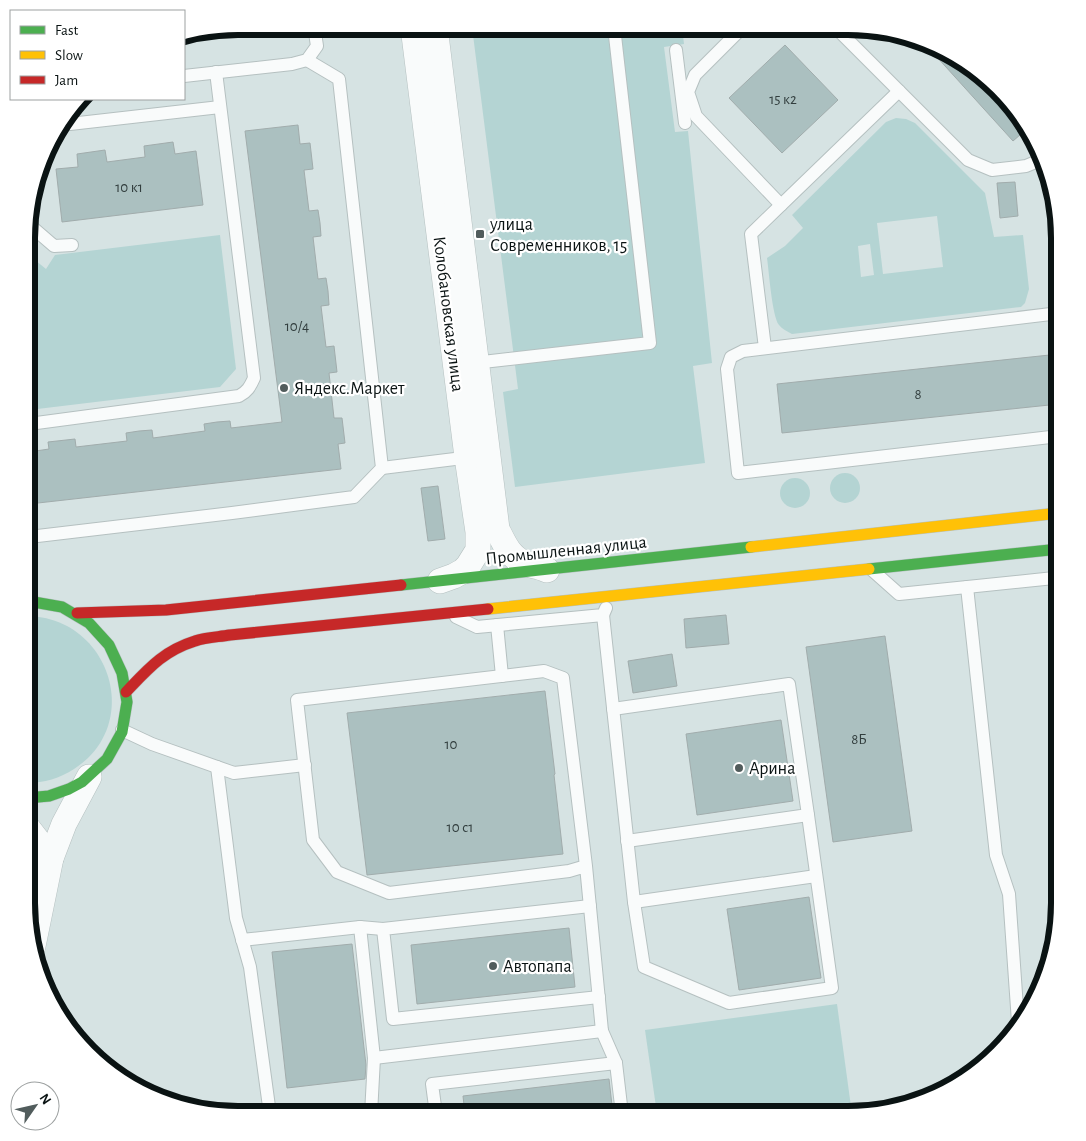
<svg xmlns="http://www.w3.org/2000/svg" width="1086" height="1141" font-family="'Alegreya Sans',sans-serif">
  <rect width="100%" height="100%" fill="#d6e3e3"/>
  <g fill="#b4d4d3" fill-rule="evenodd">
    <path d="M 472,27 L 682,27 L 684,44 L 664,47 L 675,132 L 688,131 L 712,363 L 693,366 L 705,463 L 515,487 L 503,392 L 518,389 Z"/>
    <path d="M 896,118 L 906,119 L 915,123 L 985,193 L 994,237 L 1023,235 L 1029,289 L 1025,303 L 1021,307 L 792,334 C 787,331 782,329 779,325 C 772,316 769,271 767,258 L 785,246 L 803,228 L 792,215 L 886,122 ZM 937,216 L 943,267 L 883,274 L 877,223 ZM 870,244 L 874,275 L 861,277 L 858,246 Z"/>
    <path d="M 220,235 L 236,369 L 220,387 L 29,410 L 30,256 L 46,269 L 55,255 Z"/>
    <circle cx="845" cy="488" r="15"/>
    <circle cx="795" cy="493" r="15"/>
    <path d="M 28,616 C 110,618 144,724 74,769 C 60,778 44,783 27,783 Z"/>
    <path d="M 837,1004 L 852,1114 L 657,1114 L 645,1030 Z"/>
  </g>
  <g fill="#abc0c0" stroke="#a1acac">
    <path d="M 785,45 L 838,100 L 782,153 L 729,98 Z"/>
    <path d="M 926,45 L 954,55 L 1024,120 L 1028,128 L 1013,141 Z"/>
    <path d="M 298,125 L 300,144 L 310,143 L 313,169 L 304,170 L 309,211 L 318,210 L 320,223 L 321,236 L 313,237 L 318,279 L 326,278 L 328,291 L 329,305 L 321,306 L 326,347 L 334,346 L 337,372 L 329,373 L 334,418 L 342,418 L 345,443 L 338,444 L 341,469 L 29,504 L 29,452 L 49,449 L 48,442 L 75,439 L 76,447 L 127,441 L 126,433 L 139,431 L 152,430 L 153,438 L 205,431 L 204,424 L 217,422 L 230,421 L 231,428 L 282,422 L 245,131 Z"/>
    <path d="M 173,142 L 175,154 L 196,151 L 203,205 L 62,222 L 56,169 L 78,167 L 77,154 L 105,150 L 107,162 L 145,157 L 144,146 Z"/>
    <path d="M 1015,182 L 1018,216 L 1000,218 L 997,183 Z"/>
    <path d="M 1059,354 L 1059,404 L 782,433 L 777,384 Z"/>
    <path d="M 438,486 L 445,539 L 428,541 L 421,488 Z"/>
    <path d="M 726,615 L 729,644 L 686,648 L 684,619 Z"/>
    <path d="M 885,636 L 912,831 L 833,842 L 806,647 Z"/>
    <path d="M 672,654 L 677,686 L 633,693 L 628,661 Z"/>
    <path d="M 545,691 L 555,774 L 554,775 L 563,854 L 367,875 L 347,713 Z"/>
    <path d="M 781,720 L 793,801 L 697,815 L 686,734 Z"/>
    <path d="M 809,897 L 821,978 L 739,990 L 727,909 Z"/>
    <path d="M 569,928 L 575,987 L 417,1004 L 411,945 Z"/>
    <path d="M 352,944 L 366,1065 L 365,1079 L 287,1088 L 272,952 Z"/>
    <path d="M 609,1079 L 613,1114 L 465,1114 L 463,1096 Z"/>
  </g>
  <g fill="none" stroke-linecap="round" stroke-linejoin="round">
    <g stroke="#b5c0c0" stroke-width="14">
      <g id="lane">
        <path d="M 742,28 L 695,75 L 688,92 L 696,116 L 781,205 L 899,91"/>
        <path d="M 836,28 L 968,160 L 992,170 L 1026,166 L 1043,159"/>
        <path d="M 676,50 L 685,123"/>
        <path d="M 184,76 L 292,64 L 307,60 L 317,46 L 314,26"/>
        <path d="M 64,121 L 70,124 L 220,107"/>
        <path d="M 1052,187 L 1059,254"/>
        <path d="M 30,216 L 32,227 L 54,246 L 72,245"/>
        <path d="M 1059,313 L 743,351 L 731,357 L 727,369 L 738,473 L 826,463 L 1059,436"/>
        <path d="M 765,348 L 751,234 L 781,205"/>
        <path d="M 474,363 L 650,343 L 614,27"/>
        <path d="M 29,424 L 239,396 C 247,392 250,387 254,378 L 216,72"/>
        <path d="M 382,468 L 471,457"/>
        <path d="M 29,537 L 232,513 L 354,497 L 382,468 L 339,79 L 307,60"/>
        <path d="M 872,570 L 899,594 L 1054,578 L 1059,570"/>
        <path d="M 967,587 L 996,855 L 1009,894 L 1018,1022"/>
        <path d="M 603,615 L 634,902 L 644,967 L 729,1003 L 832,988 L 808,815"/>
        <path d="M 456,617 L 477,627 L 603,615 L 606,608"/>
        <path d="M 497,625 L 502,676"/>
        <path d="M 613,709 L 789,684 L 808,815 L 627,841"/>
        <path d="M 122,730 L 152,744 L 234,773 L 305,765"/>
        <path d="M 217,767 L 236,918 L 250,967 L 270,1114"/>
        <path d="M 586,866 L 569,871 L 389,893 L 337,872 L 313,840 L 297,700 L 544,671 L 563,678 L 586,866 L 602,1031 L 616,1063"/>
        <path d="M 634,902 L 816,876"/>
        <path d="M 590,906 L 383,929 L 393,1019 L 599,997"/>
        <path d="M 360,927 L 374,1058 L 371,1114"/>
        <path d="M 242,940 L 360,927 L 383,929"/>
        <path d="M 374,1058 L 602,1031"/>
        <path d="M 436,1114 L 432,1084 L 616,1063 L 622,1114"/>
      </g>
    </g>
    <g stroke="#b5c0c0" stroke-width="26">
      <g id="street">
        <path d="M 413,27 L 467,457 L 478,532 L 478,550 L 468,566 L 463,571 L 454,576 L 440,581"/>
        <path d="M 435,27 L 497,529 C 504,543 509,556 524,563 C 532,566 539,566 547,570"/>
        <path d="M 27,827 L 51,858"/>
        <path d="M 33,946 L 51,858 L 64,824 L 89,777"/>
      </g>
    </g>
    <g stroke="#b5c0c0" stroke-width="12">
      <g id="fast">
        <path d="M 869,569 L 1059,549"/>
        <path d="M 401,585 L 751,547"/>
        <path d="M 27,798 L 49,796 L 69,789 L 82,782 L 107,759 L 122,732 L 127,702 L 122,673 L 109,645 L 89,623 L 62,607 L 28,601"/>
      </g>
    </g>
    <g stroke="#b5c0c0" stroke-width="12">
      <g id="slow">
        <path d="M 751,547 L 1059,513"/>
        <path d="M 488,609 L 869,569"/>
      </g>
    </g>
    <g stroke="#b5c0c0" stroke-width="12">
      <g id="jam">
        <path d="M 77,613 L 166,610 L 401,585"/>
        <path d="M 126,692 C 148,669 163,651 195,641 C 206,637 219,637 230,635 L 488,609"/>
      </g>
    </g>
    <use href="#lane" stroke="#f9fbfb" stroke-width="12"/>
    <use href="#street" stroke="#f9fbfb" stroke-width="25"/>
    <use href="#fast" stroke="#4caf50" stroke-width="11"/>
    <use href="#slow" stroke="#ffc107" stroke-width="11"/>
    <use href="#jam" stroke="#c62828" stroke-width="11"/>
  </g>
  <g fill="#515c5c" stroke="#fff" stroke-width="2">
    <rect x="475" y="229" width="10" height="10" rx="2.5"/>
    <circle cx="284" cy="388" r="5"/>
    <circle cx="739" cy="768" r="5"/>
    <circle cx="493" cy="966" r="5"/>
  </g>
  <g text-anchor="middle" stroke-width="4.5" stroke-linejoin="round" paint-order="stroke">
    <g font-size="15" fill="#323e3e">
      <text x="783" y="104">15 к2</text>
      <text x="129" y="192">10 к1</text>
      <text x="297" y="331">10/4</text>
      <text x="918" y="399">8</text>
      <text x="859" y="744">8Б</text>
      <text x="451" y="749">10</text>
      <text x="460" y="832">10 с1</text>
    </g>
    <g font-size="18" fill="#0a1313" stroke="#fff" text-anchor="start">
      <text x="490" y="230">улица<tspan x="490" dy="21">Современников, 15</tspan></text>
      <text x="294" y="394">Яндекс.Маркет</text>
      <text x="749" y="774">Арина</text>
      <text x="503" y="972">Автопапа</text>
    </g>
    <g font-size="18" fill="#0a1313" stroke="#fff">
      <text transform="translate(449 314) rotate(83)" y="6">Колобановская улица</text>
      <text transform="translate(566 550) rotate(-6)" y="6">Промышленная улица</text>
    </g>
  </g>
  <path d="M0 0H1086V1141H0ZM238 35H848A203 203 0 0 1 1051 238V903A203 203 0 0 1 848 1106H238A203 203 0 0 1 35 903V238A203 203 0 0 1 238 35Z" fill="#fff" fill-rule="evenodd"/>
  <path fill="none" stroke="#0a1313" stroke-width="6" d="M238 35H848A203 203 0 0 1 1051 238V903A203 203 0 0 1 848 1106H238A203 203 0 0 1 35 903V238A203 203 0 0 1 238 35Z"/>
  <rect x="10" y="10" width="175" height="90" fill="#ffffff" stroke="#9da1a1"/>
  <rect x="20" y="26" width="25" height="8" fill="#4caf50" stroke="#9da1a1"/>
  <text x="55" y="35" font-size="15" fill="#0a1313">Fast</text>
  <rect x="20" y="51" width="25" height="8" fill="#ffc107" stroke="#9da1a1"/>
  <text x="55" y="60" font-size="15" fill="#0a1313">Slow</text>
  <rect x="20" y="76" width="25" height="8" fill="#c62828" stroke="#9da1a1"/>
  <text x="55" y="85" font-size="15" fill="#0a1313">Jam</text>
  <g transform="translate(35 1106) rotate(56)"><circle r="24" fill="#ffffff" stroke="#9da1a1"/>
  <path d="M0-4L9 19L0 12L-9 19Z" fill="#515c5c"/>
  <text y="-8" font-size="14" font-weight="bold" text-anchor="middle" fill="#0a1313">N</text>
  </g>
</svg>
